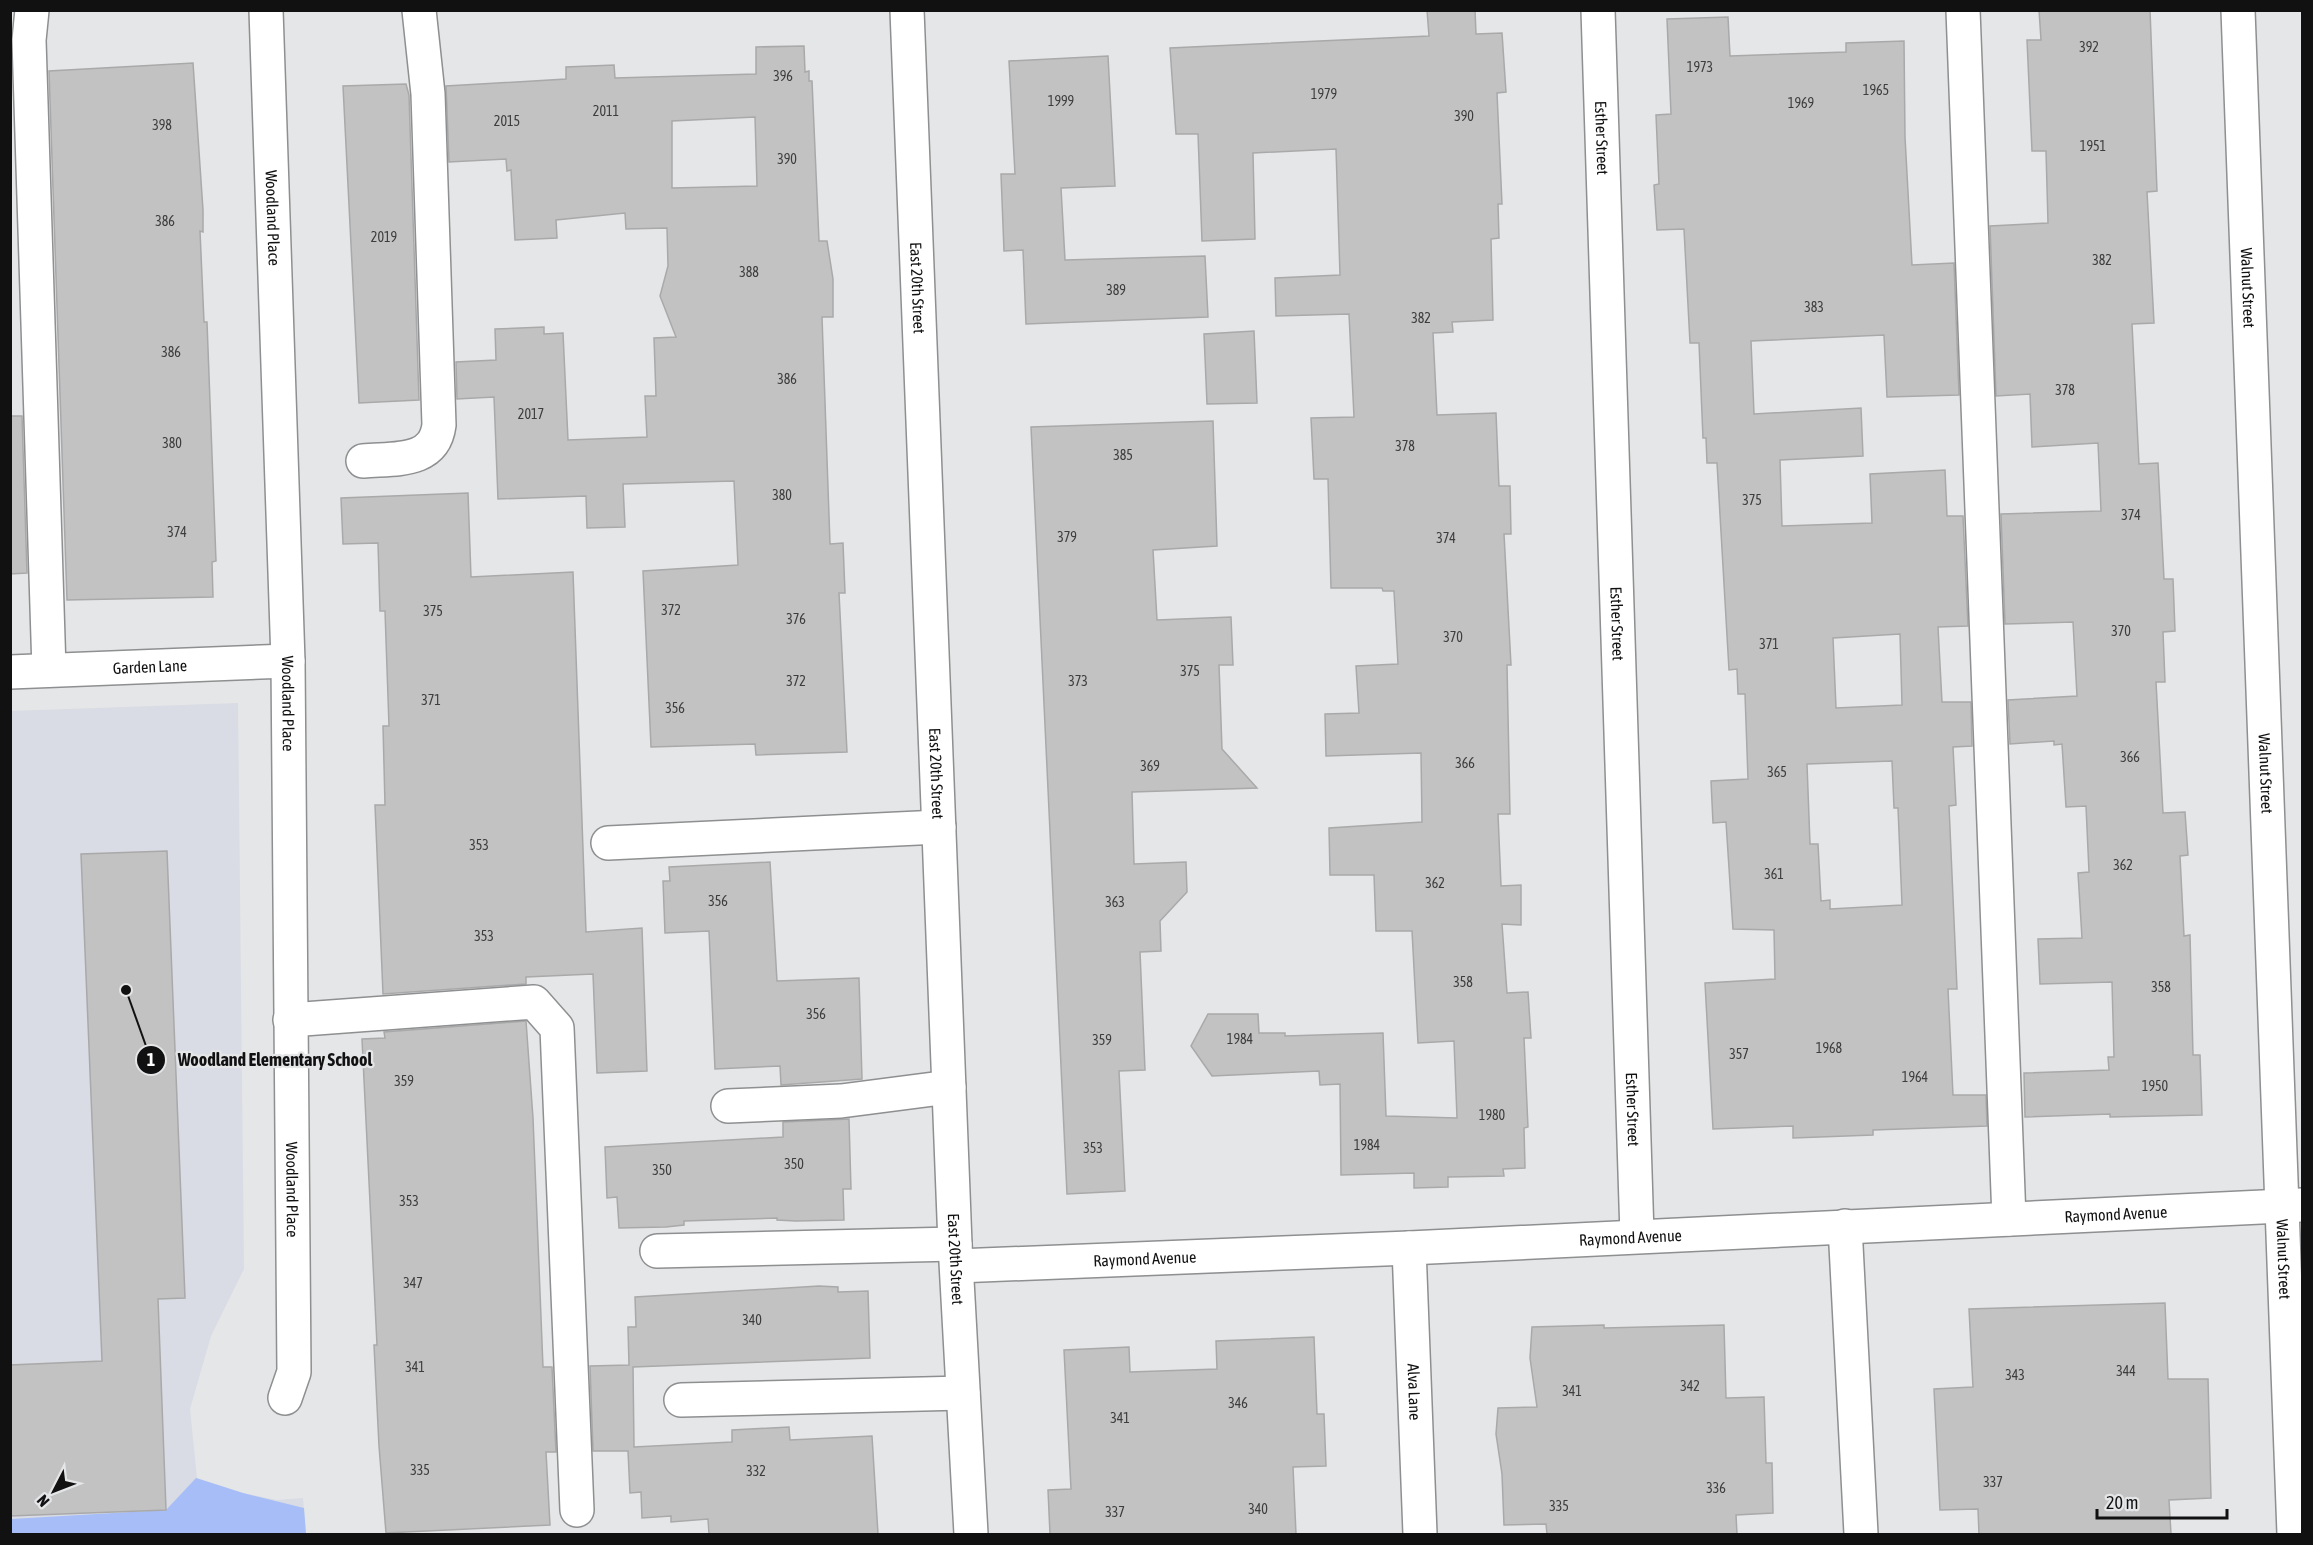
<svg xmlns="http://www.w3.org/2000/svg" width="2313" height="1545" font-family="'Asap Condensed',sans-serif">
  <rect width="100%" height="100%" fill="#e5e6e7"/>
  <path fill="#d9dce4" d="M 238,703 L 244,1269 L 211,1336 L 190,1409 L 197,1478 L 243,1493 L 277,1500 L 303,1498 L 306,1534 L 11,1534 L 10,711 Z"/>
  <path fill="#a6bdf7" d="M 196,1478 L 243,1493 L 304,1508 L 306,1534 L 11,1534 L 11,1519 L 166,1510 Z"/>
  <g fill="#c2c2c3" stroke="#a9a9aa" stroke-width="1.5" fill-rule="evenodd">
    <path d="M 1427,10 L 1475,10 L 1476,34 L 1502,33 L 1506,92 L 1497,93 L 1502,204 L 1498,204 L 1499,238 L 1491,239 L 1493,320 L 1452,322 L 1453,332 L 1433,333 L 1437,415 L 1496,413 L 1499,486 L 1510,486 L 1511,534 L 1504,534 L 1511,665 L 1507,665 L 1510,814 L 1498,814 L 1501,886 L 1521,885 L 1521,925 L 1502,924 L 1507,993 L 1528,992 L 1531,1038 L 1524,1038 L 1528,1127 L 1524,1128 L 1525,1168 L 1503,1169 L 1504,1176 L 1448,1177 L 1448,1187 L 1414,1188 L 1414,1173 L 1341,1175 L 1340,1084 L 1320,1085 L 1319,1071 L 1212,1076 L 1191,1046 L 1208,1014 L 1258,1014 L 1259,1033 L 1285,1033 L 1285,1036 L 1383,1033 L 1386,1116 L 1457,1118 L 1454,1041 L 1418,1043 L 1412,931 L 1376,931 L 1374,875 L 1330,875 L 1329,828 L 1422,822 L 1421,753 L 1326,756 L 1325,714 L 1359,713 L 1356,666 L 1398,664 L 1394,591 L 1383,591 L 1382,588 L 1331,588 L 1328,479 L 1314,479 L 1311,418 L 1354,417 L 1349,314 L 1276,316 L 1275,278 L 1340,275 L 1336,149 L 1253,153 L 1255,239 L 1202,241 L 1198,134 L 1176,134 L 1170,48 L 1429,36 Z"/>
    <path d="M 2039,10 L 2150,10 L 2157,191 L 2147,192 L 2154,323 L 2132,324 L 2139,464 L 2158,463 L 2164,579 L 2173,579 L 2175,631 L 2163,632 L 2165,682 L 2156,682 L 2163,813 L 2185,812 L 2188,855 L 2180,856 L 2184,936 L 2190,935 L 2193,1055 L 2200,1055 L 2202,1115 L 2110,1117 L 2110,1114 L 2025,1117 L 2024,1073 L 2109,1070 L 2108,1057 L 2114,1057 L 2112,982 L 2040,984 L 2038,939 L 2082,938 L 2078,873 L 2089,872 L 2086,806 L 2066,807 L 2062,744 L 2054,745 L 2054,741 L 2010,744 L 2008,700 L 2077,696 L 2073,622 L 2005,624 L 2001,514 L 2101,511 L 2098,443 L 2032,447 L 2030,394 L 1996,396 L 1990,226 L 2048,223 L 2046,151 L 2032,151 L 2027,40 L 2041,40 Z"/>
    <path d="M 1728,17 L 1730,56 L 1846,52 L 1846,43 L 1904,41 L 1905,137 L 1912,265 L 1954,263 L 1959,395 L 1887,397 L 1884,335 L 1751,341 L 1754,414 L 1861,408 L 1863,456 L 1780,460 L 1782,526 L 1872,523 L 1870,474 L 1945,470 L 1947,516 L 1963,516 L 1968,626 L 1938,627 L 1942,702 L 1971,702 L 1972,746 L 1953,747 L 1956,805 L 1949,806 L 1957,989 L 1948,989 L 1953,1095 L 1986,1095 L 1987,1126 L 1873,1130 L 1873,1135 L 1793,1138 L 1793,1126 L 1713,1129 L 1705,983 L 1775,979 L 1774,930 L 1733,929 L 1726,822 L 1713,823 L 1711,781 L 1748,779 L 1745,694 L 1738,694 L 1737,669 L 1729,670 L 1717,463 L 1707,463 L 1706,438 L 1703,438 L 1699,343 L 1690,343 L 1684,229 L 1657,230 L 1654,185 L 1659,184 L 1656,115 L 1671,114 L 1667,19 ZM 1900,634 L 1902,705 L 1836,708 L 1833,638 ZM 1892,761 L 1894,808 L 1898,808 L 1902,905 L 1830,909 L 1830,900 L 1821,901 L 1818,844 L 1810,844 L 1807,764 Z"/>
    <path d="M 804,46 L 805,72 L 809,71 L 809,81 L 812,81 L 819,241 L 827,241 L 833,279 L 833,317 L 822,317 L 830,544 L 843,543 L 845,593 L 839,593 L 847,752 L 756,755 L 755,744 L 651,747 L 643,571 L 738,565 L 734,481 L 623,484 L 625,527 L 587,528 L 586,496 L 498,499 L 494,397 L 457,399 L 456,362 L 496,360 L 495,329 L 544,327 L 544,334 L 563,333 L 568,440 L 647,437 L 645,396 L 656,396 L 654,338 L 676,337 L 660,296 L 668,266 L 667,228 L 626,229 L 625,213 L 556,220 L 557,238 L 515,240 L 511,170 L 507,171 L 506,159 L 449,162 L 446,86 L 566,79 L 566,67 L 614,65 L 615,78 L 756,74 L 756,47 ZM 755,117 L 757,186 L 672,188 L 672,121 Z"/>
    <path d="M 1108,56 L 1115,186 L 1061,188 L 1065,260 L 1205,256 L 1208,317 L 1026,324 L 1023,250 L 1004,251 L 1001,174 L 1015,174 L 1009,61 Z"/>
    <path d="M 193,63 L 203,210 L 203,232 L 200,231 L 204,322 L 207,322 L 216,561 L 212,562 L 213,597 L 67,600 L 49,71 Z"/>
    <path d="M 406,84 L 409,95 L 419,400 L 359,403 L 343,86 Z"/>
    <path d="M 1254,331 L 1257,403 L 1207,404 L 1204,334 Z"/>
    <path d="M 10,416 L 22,416 L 27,573 L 10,574 Z"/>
    <path d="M 1213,421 L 1217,546 L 1153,550 L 1157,620 L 1231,617 L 1233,665 L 1219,665 L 1222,749 L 1257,788 L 1132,792 L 1134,864 L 1186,862 L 1187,892 L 1160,921 L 1161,951 L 1140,952 L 1145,1070 L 1119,1071 L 1125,1191 L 1067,1194 L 1031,427 Z"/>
    <path d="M 468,493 L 471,577 L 573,572 L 586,932 L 642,928 L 647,1071 L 597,1073 L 593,974 L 526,977 L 526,984 L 383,994 L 375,805 L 385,805 L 383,726 L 389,726 L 385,611 L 380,611 L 378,543 L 343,544 L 341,498 Z"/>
    <path d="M 167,851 L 185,1298 L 158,1299 L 166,1510 L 10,1516 L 10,1365 L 102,1361 L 81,854 Z"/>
    <path d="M 770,862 L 777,981 L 859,978 L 862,1079 L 781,1085 L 780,1066 L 715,1069 L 709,931 L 665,933 L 663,881 L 670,881 L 669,867 Z"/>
    <path d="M 526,1021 L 533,1118 L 543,1367 L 552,1367 L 556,1452 L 546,1452 L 550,1525 L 386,1533 L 379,1446 L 374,1345 L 377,1345 L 362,1039 L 385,1038 L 384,1032 Z"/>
    <path d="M 849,1119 L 851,1189 L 843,1189 L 844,1220 L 796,1221 L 777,1220 L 777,1218 L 684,1221 L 684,1225 L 666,1227 L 619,1228 L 617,1197 L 607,1198 L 605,1147 L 783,1137 L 783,1122 Z"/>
    <path d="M 819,1286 L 838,1287 L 838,1292 L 868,1291 L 870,1358 L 633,1367 L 634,1447 L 732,1442 L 732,1430 L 789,1427 L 790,1440 L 872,1436 L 878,1534 L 709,1534 L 708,1519 L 671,1522 L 671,1516 L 642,1518 L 641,1492 L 630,1493 L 628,1451 L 593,1451 L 590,1366 L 629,1365 L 628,1327 L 636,1327 L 635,1297 Z"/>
    <path d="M 2165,1303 L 2168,1379 L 2208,1379 L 2211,1498 L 2169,1500 L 2171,1534 L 1979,1534 L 1978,1509 L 1940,1510 L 1934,1389 L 1973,1387 L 1969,1309 Z"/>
    <path d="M 1604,1325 L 1604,1328 L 1724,1325 L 1726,1398 L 1764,1397 L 1766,1463 L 1772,1463 L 1773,1513 L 1736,1515 L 1737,1534 L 1547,1534 L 1546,1524 L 1504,1525 L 1502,1474 L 1496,1434 L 1498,1408 L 1537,1407 L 1530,1358 L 1532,1327 Z"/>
    <path d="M 1314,1337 L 1317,1414 L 1324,1414 L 1326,1466 L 1293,1467 L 1296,1534 L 1050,1534 L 1048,1490 L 1071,1489 L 1064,1350 L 1129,1347 L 1130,1372 L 1217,1369 L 1216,1341 Z"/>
  </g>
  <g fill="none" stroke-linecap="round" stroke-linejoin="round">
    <g stroke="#8e8f90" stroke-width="36">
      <g id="minor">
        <path d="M 32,10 L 29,40 L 49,670"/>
        <path id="s1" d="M 266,10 L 288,661 L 294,1372 L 285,1398"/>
        <path id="s2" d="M 907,10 L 955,1244 L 971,1534"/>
        <path id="s3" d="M 1598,10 L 1637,1235"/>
        <path d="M 1963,10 L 2009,1219"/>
        <path id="s4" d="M 2238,10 L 2294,1534"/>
        <path d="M 363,461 C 394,458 434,464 439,425 L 428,94 L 419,10"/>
        <path id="s5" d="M 10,672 L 288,661"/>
        <path d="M 608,843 L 939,827"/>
        <path d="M 290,1020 L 534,1002 L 557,1028 L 577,1510"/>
        <path d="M 728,1106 L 841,1101 L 949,1087"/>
        <path d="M 1845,1226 L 1861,1534"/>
        <path id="s6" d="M 1409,1248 L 1420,1534"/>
        <path d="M 657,1251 L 955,1244"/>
        <path id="s7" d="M 957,1266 L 1409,1248 L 2302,1205"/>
        <path d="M 681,1400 L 963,1393"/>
      </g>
    </g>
    <use href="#minor" stroke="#fff" stroke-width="33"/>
  </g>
  <g text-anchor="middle" stroke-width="4.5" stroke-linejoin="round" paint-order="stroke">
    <g font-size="14" fill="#3d3d3e">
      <text x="2089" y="52">392</text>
      <text x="1700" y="72">1973</text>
      <text x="783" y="81">396</text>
      <text x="1876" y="95">1965</text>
      <text x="1324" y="99">1979</text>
      <text x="1061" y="106">1999</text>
      <text x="1801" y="108">1969</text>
      <text x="606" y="116">2011</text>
      <text x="1464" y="121">390</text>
      <text x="507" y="126">2015</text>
      <text x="162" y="130">398</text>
      <text x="2093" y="151">1951</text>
      <text x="787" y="164">390</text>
      <text x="165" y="226">386</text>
      <text x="384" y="242">2019</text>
      <text x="2102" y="265">382</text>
      <text x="749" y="277">388</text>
      <text x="1116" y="295">389</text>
      <text x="1814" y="312">383</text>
      <text x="1421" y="323">382</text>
      <text x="171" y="357">386</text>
      <text x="787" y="384">386</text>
      <text x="2065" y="395">378</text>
      <text x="531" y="419">2017</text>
      <text x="172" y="448">380</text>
      <text x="1405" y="451">378</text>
      <text x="1123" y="460">385</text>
      <text x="782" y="500">380</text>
      <text x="1752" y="505">375</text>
      <text x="2131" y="520">374</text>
      <text x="177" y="537">374</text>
      <text x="1067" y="542">379</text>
      <text x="1446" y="543">374</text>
      <text x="671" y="615">372</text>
      <text x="433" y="616">375</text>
      <text x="796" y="624">376</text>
      <text x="2121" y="636">370</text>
      <text x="1453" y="642">370</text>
      <text x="1769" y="649">371</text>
      <text x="1190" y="676">375</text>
      <text x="796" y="686">372</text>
      <text x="1078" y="686">373</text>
      <text x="431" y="705">371</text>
      <text x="675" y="713">356</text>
      <text x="2130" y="762">366</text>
      <text x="1465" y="768">366</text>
      <text x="1150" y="771">369</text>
      <text x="1777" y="777">365</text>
      <text x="479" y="850">353</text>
      <text x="2123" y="870">362</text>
      <text x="1774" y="879">361</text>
      <text x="1435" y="888">362</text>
      <text x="718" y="906">356</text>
      <text x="1115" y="907">363</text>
      <text x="484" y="941">353</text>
      <text x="1463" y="987">358</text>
      <text x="2161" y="992">358</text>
      <text x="816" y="1019">356</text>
      <text x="1240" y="1044">1984</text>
      <text x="1102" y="1045">359</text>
      <text x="1829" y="1053">1968</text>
      <text x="1739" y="1059">357</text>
      <text x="1915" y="1082">1964</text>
      <text x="404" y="1086">359</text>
      <text x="2155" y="1091">1950</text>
      <text x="1492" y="1120">1980</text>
      <text x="1367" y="1150">1984</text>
      <text x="1093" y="1153">353</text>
      <text x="794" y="1169">350</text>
      <text x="662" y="1175">350</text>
      <text x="409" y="1206">353</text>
      <text x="413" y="1288">347</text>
      <text x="752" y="1325">340</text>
      <text x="415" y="1372">341</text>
      <text x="2126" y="1376">344</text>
      <text x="2015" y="1380">343</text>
      <text x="1690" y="1391">342</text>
      <text x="1572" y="1396">341</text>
      <text x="1238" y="1408">346</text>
      <text x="1120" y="1423">341</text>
      <text x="420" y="1475">335</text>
      <text x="756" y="1476">332</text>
      <text x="1993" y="1487">337</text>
      <text x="1716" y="1493">336</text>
      <text x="1559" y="1511">335</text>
      <text x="1258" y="1514">340</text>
      <text x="1115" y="1517">337</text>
    </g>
    <g font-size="16" fill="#111112" stroke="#e5e6e7">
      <text dy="6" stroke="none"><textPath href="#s3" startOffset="128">Esther Street</textPath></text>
      <text dy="6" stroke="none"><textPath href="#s1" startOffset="208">Woodland Place</textPath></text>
      <text dy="6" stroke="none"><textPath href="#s2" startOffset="278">East 20th Street</textPath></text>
      <text dy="6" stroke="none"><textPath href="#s4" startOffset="278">Walnut Street</textPath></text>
      <text dy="6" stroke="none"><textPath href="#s3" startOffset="614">Esther Street</textPath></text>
      <text dy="6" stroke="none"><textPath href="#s5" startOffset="140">Garden Lane</textPath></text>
      <text dy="6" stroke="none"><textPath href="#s1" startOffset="694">Woodland Place</textPath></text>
      <text dy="6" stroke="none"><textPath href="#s4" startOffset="764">Walnut Street</textPath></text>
      <text dy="6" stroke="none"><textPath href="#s2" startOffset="764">East 20th Street</textPath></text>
      <text dy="6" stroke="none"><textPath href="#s3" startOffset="1100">Esther Street</textPath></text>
      <text dy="6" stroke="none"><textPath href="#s1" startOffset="1180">Woodland Place</textPath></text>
      <text dy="6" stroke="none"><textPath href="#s7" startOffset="1160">Raymond Avenue</textPath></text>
      <text dy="6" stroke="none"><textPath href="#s7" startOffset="674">Raymond Avenue</textPath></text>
      <text dy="6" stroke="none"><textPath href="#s2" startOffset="1250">East 20th Street</textPath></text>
      <text dy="6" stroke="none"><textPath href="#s4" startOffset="1250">Walnut Street</textPath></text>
      <text dy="6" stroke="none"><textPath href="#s7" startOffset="188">Raymond Avenue</textPath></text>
      <text dy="6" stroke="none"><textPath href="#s6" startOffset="144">Alva Lane</textPath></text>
    </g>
  </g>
  <path fill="none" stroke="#111112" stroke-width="2" d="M126 990L151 1060"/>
  <g fill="#111112" stroke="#e5e6e7" stroke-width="2">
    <circle cx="126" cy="990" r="6"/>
    <circle cx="151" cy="1060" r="15"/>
  </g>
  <g font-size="18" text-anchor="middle" font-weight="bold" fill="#fff">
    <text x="151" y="1066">1</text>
  </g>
  <g font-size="18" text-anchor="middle" font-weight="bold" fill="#111112" stroke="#e5e6e7" stroke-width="4.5" stroke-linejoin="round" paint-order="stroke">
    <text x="275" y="1066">Woodland Elementary School</text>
  </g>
  <rect width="2313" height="1545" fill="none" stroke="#111112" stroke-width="24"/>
  <g transform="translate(54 1491) rotate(228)" stroke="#e5e6e7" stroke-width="4.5" paint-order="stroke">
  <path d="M0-4.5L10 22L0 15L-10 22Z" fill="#111112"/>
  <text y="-9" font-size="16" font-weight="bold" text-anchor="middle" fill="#111112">N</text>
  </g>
  <path d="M2097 1509v9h130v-9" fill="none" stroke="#111112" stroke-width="3"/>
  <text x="2106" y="1509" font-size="18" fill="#111112" stroke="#e5e6e7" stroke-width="4.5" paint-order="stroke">20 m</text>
</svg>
